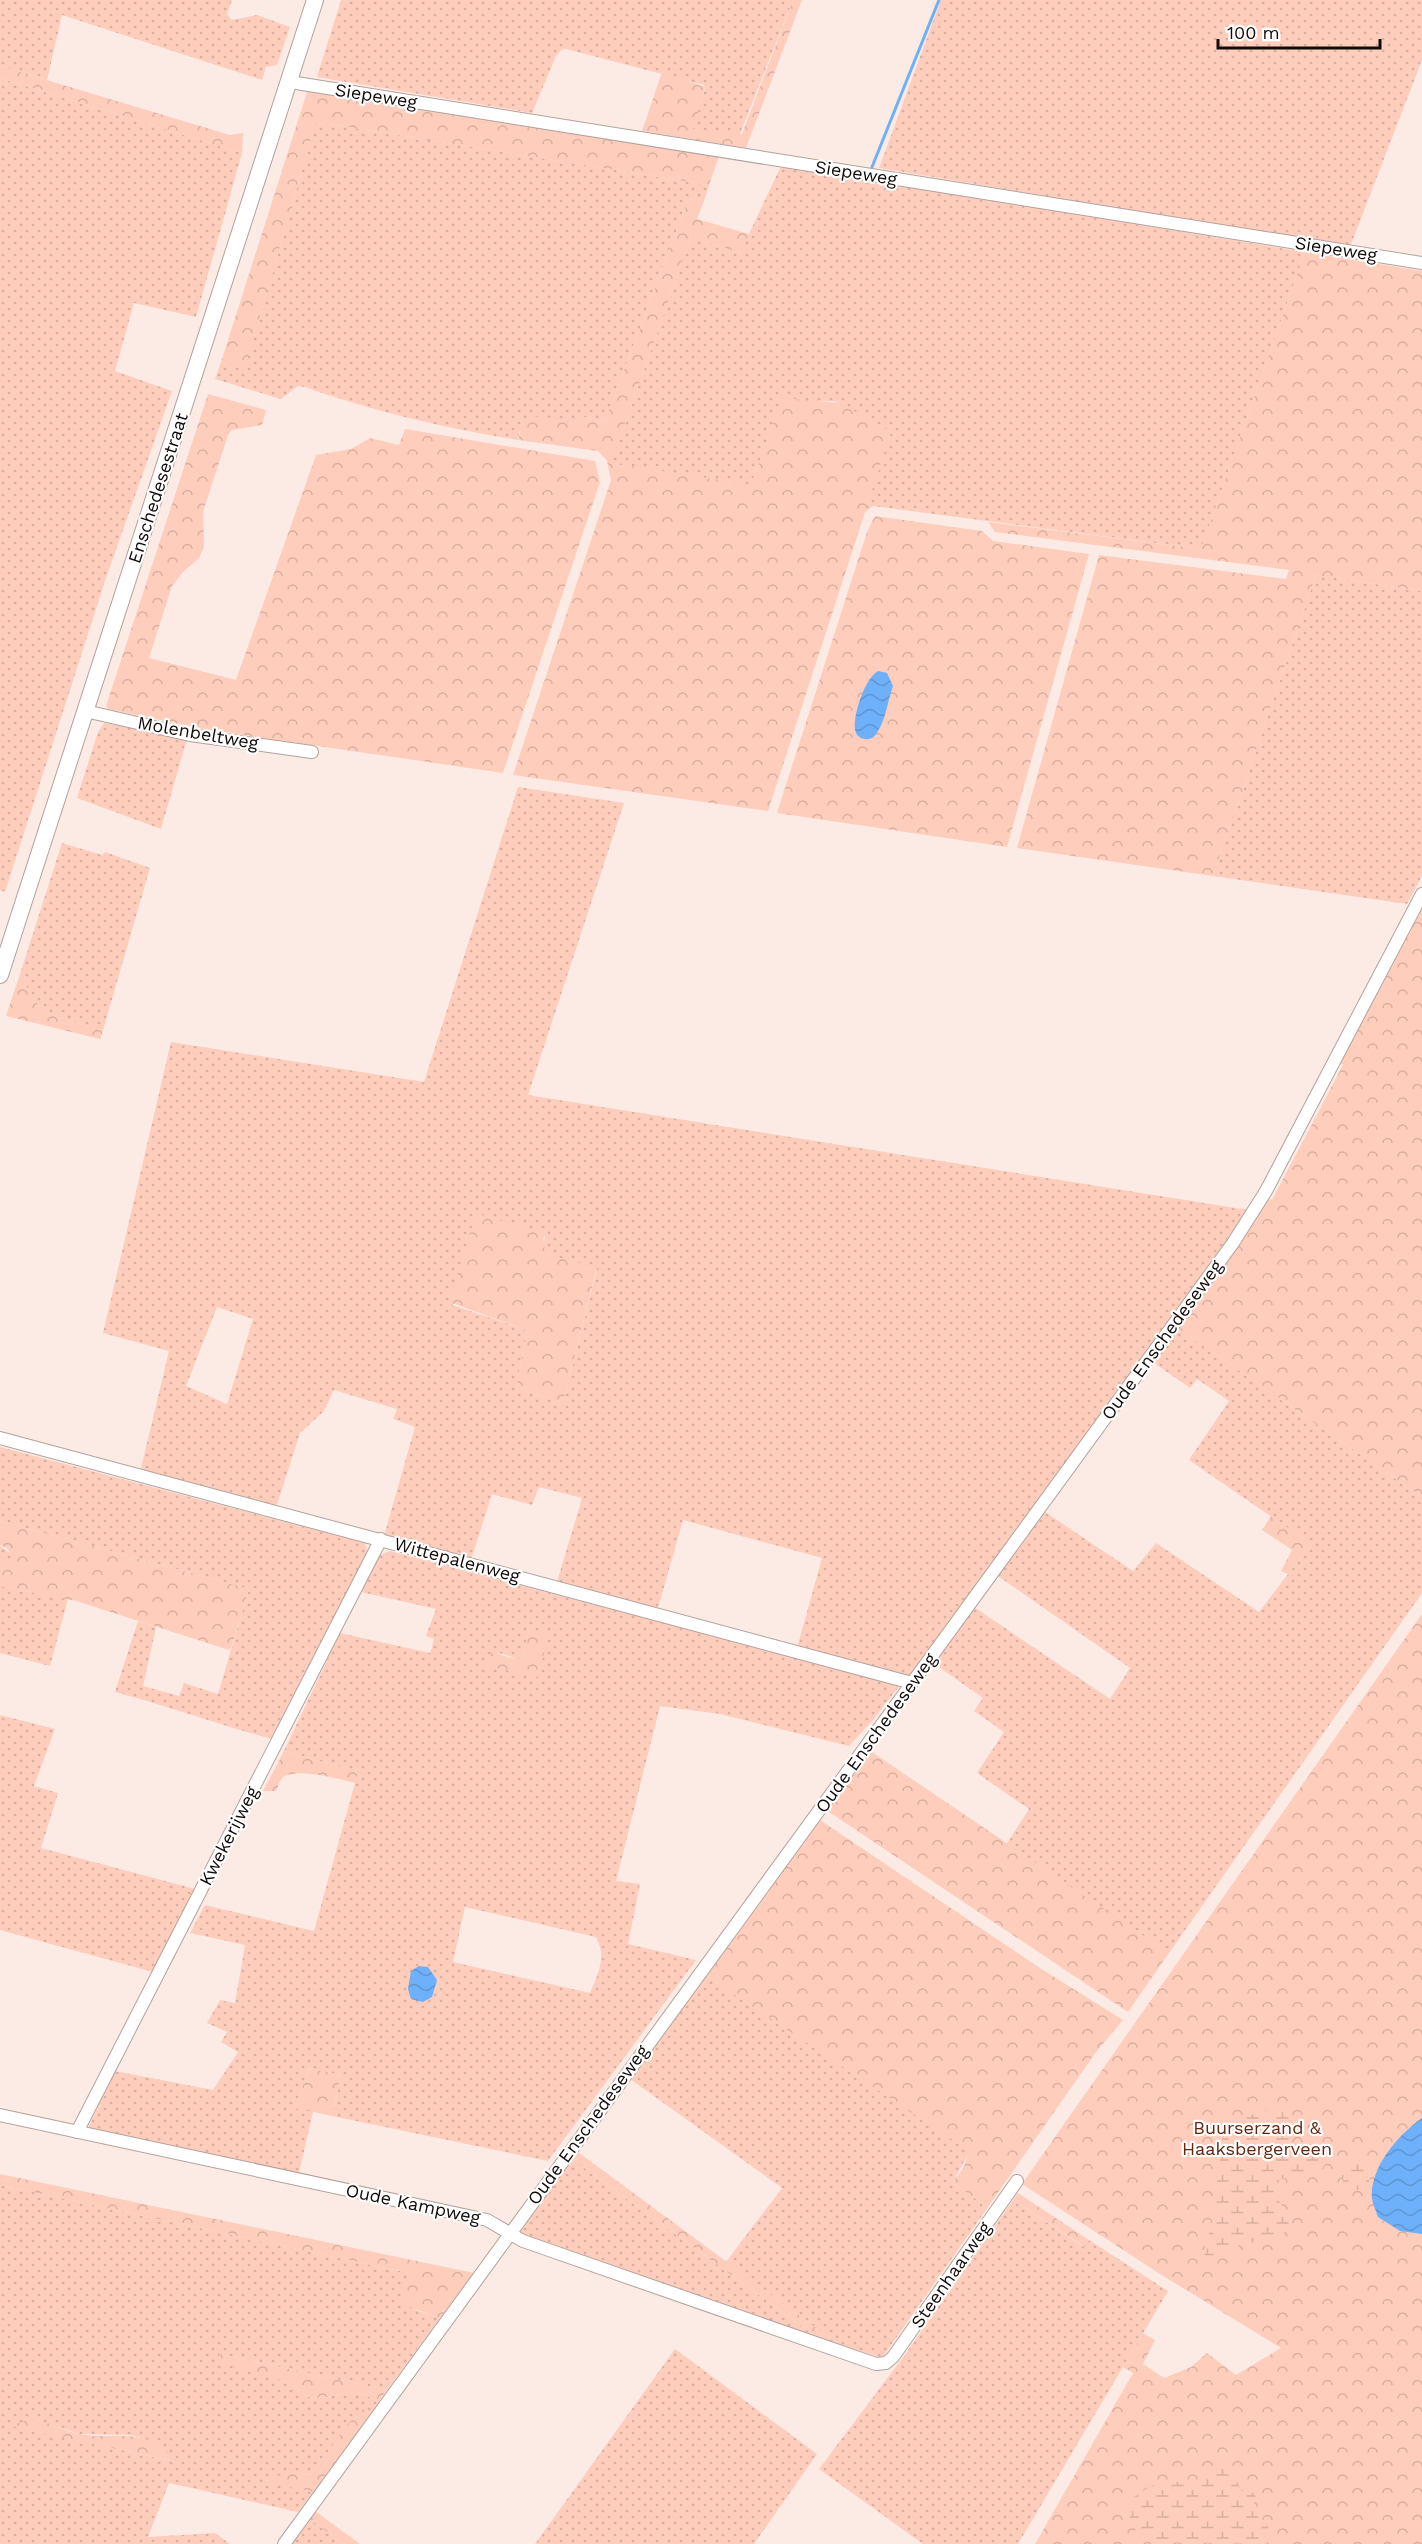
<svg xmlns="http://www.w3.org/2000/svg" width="1422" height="2544" font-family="'Work Sans',sans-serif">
  <defs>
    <pattern id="grass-dots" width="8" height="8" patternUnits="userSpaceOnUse" patternTransform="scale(1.5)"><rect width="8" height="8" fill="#fecdbc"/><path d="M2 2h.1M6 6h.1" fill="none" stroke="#d9afa0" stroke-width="1.8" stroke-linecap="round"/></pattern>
    <pattern id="forest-crowns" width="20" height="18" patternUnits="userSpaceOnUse" patternTransform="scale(1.5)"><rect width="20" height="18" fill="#fecdbc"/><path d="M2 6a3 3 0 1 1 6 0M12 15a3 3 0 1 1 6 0" fill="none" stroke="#d9afa0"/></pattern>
    <pattern id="wetland-marsh" width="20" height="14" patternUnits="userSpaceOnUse" patternTransform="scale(1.5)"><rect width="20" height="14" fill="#fecdbc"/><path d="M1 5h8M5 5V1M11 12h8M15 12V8" fill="none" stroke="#d9afa0"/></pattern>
    <pattern id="water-waves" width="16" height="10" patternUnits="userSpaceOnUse" patternTransform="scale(1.5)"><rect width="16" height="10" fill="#6eb0f9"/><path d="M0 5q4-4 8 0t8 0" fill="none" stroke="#5e96d4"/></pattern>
  </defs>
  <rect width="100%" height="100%" fill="#fcebe5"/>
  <g fill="url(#grass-dots)" fill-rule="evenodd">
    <path d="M 0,0 L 232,0 L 227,14 L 232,20 L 257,15 L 290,27 L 277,65 L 266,67 L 262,80 L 62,15 L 47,80 L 0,66 Z"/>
    <path d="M 341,0 L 793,0 L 739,136 L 692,129 L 705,89 L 704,85 L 566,49 L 561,50 L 556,56 L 532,113 L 317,77 Z"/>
    <path d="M 941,0 L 1422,0 L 1422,60 L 1350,247 L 879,168 Z"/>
    <path d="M 0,78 L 242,153 L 196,317 L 134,303 L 115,371 L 172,391 L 106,578 L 5,892 L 0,890 Z"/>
    <path d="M 316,122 L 709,185 L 704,201 L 693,198 L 687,202 L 605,421 L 582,417 L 572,424 L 543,417 L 519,432 L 518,440 C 445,428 375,412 305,387 L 298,386 L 281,399 L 215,379 L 221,362 L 245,367 Z"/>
    <path d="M 781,166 L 1305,252 L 1201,549 L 873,506 L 864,513 L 891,432 L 834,401 L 796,401 L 782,399 L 754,477 L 748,485 L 607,463 L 619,441 L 691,237 L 740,253 Z"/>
    <path d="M 1316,575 L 1422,591 L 1422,876 L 1407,904 L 1213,876 Z"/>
    <path d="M 104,723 L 187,739 L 161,829 L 77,798 L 98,732 Z"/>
    <path d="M 518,787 L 624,803 L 528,1095 L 1248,1210 L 913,1674 L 907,1676 L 797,1648 L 822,1558 L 683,1520 L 658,1608 L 557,1582 L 582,1498 L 539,1487 L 532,1505 L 492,1494 L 471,1560 L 384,1536 L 415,1427 L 393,1419 L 397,1409 L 334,1390 L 324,1411 L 300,1433 L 276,1508 L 140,1472 L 169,1351 L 103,1333 L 171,1042 L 424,1082 ZM 545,1236 L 543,1250 L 545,1254 L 597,1269 L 564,1399 L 561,1402 L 516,1388 L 527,1330 L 452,1305 ZM 217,1307 L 253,1319 L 227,1404 L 186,1386 Z"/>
    <path d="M 62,843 L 102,855 L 105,852 L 150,868 L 103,1030 C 69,1020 29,1016 24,975 L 20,974 Z"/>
    <path d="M 1179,1329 L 1422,1497 L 1422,1593 L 1169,1953 L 1006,1845 L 1029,1809 L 977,1773 L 1004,1732 L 974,1711 L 983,1698 L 933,1663 L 974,1607 L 1110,1699 L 1130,1668 L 998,1576 L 1045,1512 L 1133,1571 L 1156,1543 L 1259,1612 L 1311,1544 L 1189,1460 L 1229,1401 L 1197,1379 L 1190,1388 L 1154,1363 Z"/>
    <path d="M 0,1447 L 365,1543 L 368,1552 L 272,1739 C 219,1725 168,1706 115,1692 L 138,1621 L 156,1627 L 143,1686 L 179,1696 L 184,1683 L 218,1694 L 249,1589 L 0,1521 Z"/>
    <path d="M 0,1546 L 13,1555 L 13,1558 L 7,1562 L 0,1562 Z"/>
    <path d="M 390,1551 L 900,1685 L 873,1720 L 849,1746 L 720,1714 L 660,1706 L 616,1881 L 640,1884 L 628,1944 L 696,1960 L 548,2161 L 332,2116 L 341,2075 L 309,2068 L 295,2108 L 313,2112 L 299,2173 L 123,2138 L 88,2128 L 115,2071 L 213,2090 L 238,2052 L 221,2042 L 227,2032 L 207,2023 L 220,2000 L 235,2003 L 245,1945 L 190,1933 L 205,1905 L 314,1931 L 358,1772 L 284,1751 L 340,1633 L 430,1653 L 434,1639 L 426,1636 L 436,1609 L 361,1592 L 380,1555 ZM 529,1630 L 537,1677 L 496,1652 L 518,1659 L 523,1656 ZM 465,1907 L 596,1937 C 607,1956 598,1974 590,1993 L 453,1962 Z"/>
    <path d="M 0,1586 L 68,1599 L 50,1666 L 0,1653 Z"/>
    <path d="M 0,1715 L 55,1729 L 34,1786 L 58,1793 L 41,1848 L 195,1889 L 153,1972 L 0,1930 Z"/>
    <path d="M 705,1975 L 970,2151 L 952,2183 L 988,2207 L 882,2358 L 838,2344 L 726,2262 L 782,2188 L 630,2079 Z"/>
    <path d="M 572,2159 L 818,2338 L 519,2234 Z"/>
    <path d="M 0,2185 L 409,2273 L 416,2310 L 440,2318 L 387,2390 L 219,2354 L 285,2381 L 308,2397 L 323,2398 L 348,2392 L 364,2394 L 378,2402 L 371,2413 L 360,2409 L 311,2475 L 299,2472 L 265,2481 L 313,2492 L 298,2512 L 169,2483 L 148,2537 L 215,2533 L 230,2544 L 0,2544 ZM 21,2423 L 49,2424 L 79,2434 L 131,2435 L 145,2439 L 176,2462 L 12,2426 Z"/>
    <path d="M 1013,2200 L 1084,2247 L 1089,2240 L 1168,2291 L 1018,2544 L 923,2544 L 819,2469 L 904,2356 Z"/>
    <path d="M 675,2349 L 817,2454 L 754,2544 L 535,2544 Z"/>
    <path d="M 310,2519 L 343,2544 L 291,2544 Z"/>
  </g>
  <g fill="url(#forest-crowns)">
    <path d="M 793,0 L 802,0 L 746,148 L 642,131 L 662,72 L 705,87 L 693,129 L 742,134 Z"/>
    <path d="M 0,66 L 230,135 L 243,133 L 242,153 L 0,78 Z"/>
    <path d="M 308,89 L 719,156 L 709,185 L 316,122 L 245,368 L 221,362 Z"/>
    <path d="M 693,198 L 704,201 L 697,219 L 749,234 L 740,253 L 691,237 L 619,441 L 608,463 L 748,484 L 754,477 L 782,398 L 840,403 L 891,432 L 768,811 L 513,775 L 611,480 L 607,461 L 598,451 L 518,440 L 523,422 C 537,411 558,419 572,424 L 582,417 L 605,421 L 687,202 Z"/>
    <path d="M 1305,252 L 1422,271 L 1422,591 L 1316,575 L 1213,876 L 1017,848 L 1099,555 L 1286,579 L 1289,570 L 995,532 L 988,522 L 1201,549 Z"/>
    <path d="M 208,394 L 266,410 L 262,425 L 232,430 L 228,435 L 203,512 L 204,547 L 199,558 L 183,572 L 172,586 L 149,658 L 236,680 L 316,455 L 351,449 L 370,438 L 399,445 L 405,429 L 595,461 L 600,482 L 503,773 L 208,730 L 108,709 L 106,706 Z"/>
    <path d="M 875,516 L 982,531 L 993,541 L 1089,554 L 1007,847 L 777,813 L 867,532 Z"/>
    <path d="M 1422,908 L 1422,1497 L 1179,1329 L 1228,1262 L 1268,1198 L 1272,1200 L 1343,1065 L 1340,1063 Z"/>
    <path d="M 20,974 L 24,974 C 29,1016 68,1020 103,1030 L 100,1039 L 6,1016 Z"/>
    <path d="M 476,1213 L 543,1233 L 545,1254 L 597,1267 L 564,1399 L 561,1402 L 516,1388 L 527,1330 L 449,1302 Z"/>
    <path d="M 1271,1516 L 1311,1544 L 1288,1574 L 1281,1571 L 1292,1550 L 1262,1530 Z"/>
    <path d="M 0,1521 L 249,1589 L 231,1648 L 229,1650 L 76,1601 L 0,1586 L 0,1562 L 7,1562 L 13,1557 L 7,1548 L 0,1545 Z"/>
    <path d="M 1422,1614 L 1422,2544 L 1035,2544 L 1133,2373 L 1123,2367 L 1143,2333 L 1155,2340 L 1143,2364 L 1164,2378 L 1191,2367 L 1207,2353 L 1236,2375 L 1281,2348 L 1160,2274 L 1022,2184 Z"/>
    <path d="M 529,1630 L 549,1634 L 538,1677 L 481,1665 L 491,1653 L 518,1659 L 523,1656 Z"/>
    <path d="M 869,1750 L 1169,1953 L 1128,2012 L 829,1812 L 827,1808 Z"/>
    <path d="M 284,1751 L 358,1772 L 355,1783 C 339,1779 300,1768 285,1776 C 279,1779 279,1786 276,1791 L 263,1791 Z"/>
    <path d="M 820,1820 L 1040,1968 L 1123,2020 L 1096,2052 L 988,2207 L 952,2183 L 964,2167 L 969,2151 L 705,1975 Z"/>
    <path d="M 309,2068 L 341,2075 L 332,2116 L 295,2108 Z"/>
    <path d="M 578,2152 L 838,2344 L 818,2338 L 572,2159 Z"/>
    <path d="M 0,2174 L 474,2273 L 440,2318 L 407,2306 L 400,2299 L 409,2273 L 0,2185 Z"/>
    <path d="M 1018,2193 L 1089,2240 L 1085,2247 L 1013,2200 Z"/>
    <path d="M 219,2354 L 387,2390 L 378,2402 L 364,2394 L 348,2392 L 323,2398 L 308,2397 L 285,2381 L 219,2363 Z"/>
    <path d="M 360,2408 L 371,2413 L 313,2492 L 265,2482 L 291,2470 L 311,2475 Z"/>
    <path d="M 30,2419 C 47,2420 62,2431 79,2434 C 118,2441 148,2424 177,2462 L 10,2426 Z"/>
    <path d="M 315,2511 L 360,2544 L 343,2544 L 310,2519 Z"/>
  </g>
  <g fill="url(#wetland-marsh)">
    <path d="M 1270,2109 L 1281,2110 L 1294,2123 L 1291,2144 L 1294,2154 L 1307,2157 L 1318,2153 L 1325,2156 L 1327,2161 L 1322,2169 L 1281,2179 L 1275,2184 L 1274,2195 L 1289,2214 L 1291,2222 C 1278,2247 1264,2239 1240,2244 L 1232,2253 L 1210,2264 L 1205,2257 L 1204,2249 L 1212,2225 L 1223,2134 L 1233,2121 Z"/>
    <circle cx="1356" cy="2176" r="14"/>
    <path d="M 1217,2465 C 1233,2466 1236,2483 1244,2494 L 1254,2493 L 1256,2497 L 1252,2511 L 1267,2525 L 1276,2542 L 1274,2544 L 1142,2542 L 1135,2533 L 1136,2525 L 1126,2512 L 1127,2502 C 1136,2496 1146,2488 1156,2484 C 1185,2474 1191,2499 1217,2465 Z"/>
  </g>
  <g fill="url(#water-waves)">
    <path d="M 878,671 L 887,673 L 893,686 C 888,700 885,723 876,734 C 870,743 856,740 855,729 C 853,715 865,678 878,671 Z"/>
    <path d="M 419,1966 L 428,1967 L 437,1980 L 432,1997 L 423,2002 L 411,1999 L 408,1989 L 411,1971 Z"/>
    <path d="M 1422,2118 L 1422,2234 L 1400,2231 L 1378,2217 C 1376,2211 1373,2205 1372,2199 C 1369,2168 1398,2135 1422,2118 Z"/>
  </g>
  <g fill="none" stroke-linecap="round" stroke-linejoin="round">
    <path stroke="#6eb0f9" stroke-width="3" d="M 872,167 L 939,0"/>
    <g stroke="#b2a29c" stroke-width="14">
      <g id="street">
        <path d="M 290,82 L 1422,263"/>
        <path d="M 85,711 L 190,735 L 312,752"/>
        <path d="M 0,1438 L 912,1683"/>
        <path d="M 0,2115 L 487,2220 L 523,2241 L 876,2364 L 886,2363 L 893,2357 L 1017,2181"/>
        <path d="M 77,2132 L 381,1539"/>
        <path d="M 284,2544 L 1233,1243 L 1266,1191 L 1422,894"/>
      </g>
    </g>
    <g stroke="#b2a29c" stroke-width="18">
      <path id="secondary" d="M 0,975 L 315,0"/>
    </g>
    <use href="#street" stroke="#fff" stroke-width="12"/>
    <use href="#secondary" stroke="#fff" stroke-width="16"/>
  </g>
  <g text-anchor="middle" stroke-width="4.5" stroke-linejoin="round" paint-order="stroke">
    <g font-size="18" fill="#100b09" stroke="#fff">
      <text transform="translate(376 96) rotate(9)" y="6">Siepeweg</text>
      <text transform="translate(856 173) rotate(9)" y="6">Siepeweg</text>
      <text transform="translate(1336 249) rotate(9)" y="6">Siepeweg</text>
      <text transform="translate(158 488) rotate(-72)" y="6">Enschedesestraat</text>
      <text transform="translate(198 733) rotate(10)" y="6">Molenbeltweg</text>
      <text transform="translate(1162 1340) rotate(-54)" y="6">Oude Enschedeseweg</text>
      <text transform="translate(457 1560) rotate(15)" y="6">Wittepalenweg</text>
      <text transform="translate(876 1733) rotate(-54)" y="6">Oude Enschedeseweg</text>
      <text transform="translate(229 1836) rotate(-63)" y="6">Kwekerijweg</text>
      <text transform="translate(588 2125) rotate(-54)" y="6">Oude Enschedeseweg</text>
      <text transform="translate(413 2204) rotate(12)" y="6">Oude Kampweg</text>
      <text transform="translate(951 2275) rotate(-55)" y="6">Steenhaarweg</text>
    </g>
    <g font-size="18" fill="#63270f" stroke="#fff">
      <text x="1257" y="2134">Buurserzand &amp;<tspan x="1257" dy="21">Haaksbergerveen</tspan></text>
    </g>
  </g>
  <path d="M1218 39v9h162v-9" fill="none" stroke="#100b09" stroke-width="3"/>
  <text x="1227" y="39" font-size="18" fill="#100b09" stroke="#ffffff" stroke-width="4.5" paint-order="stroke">100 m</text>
</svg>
